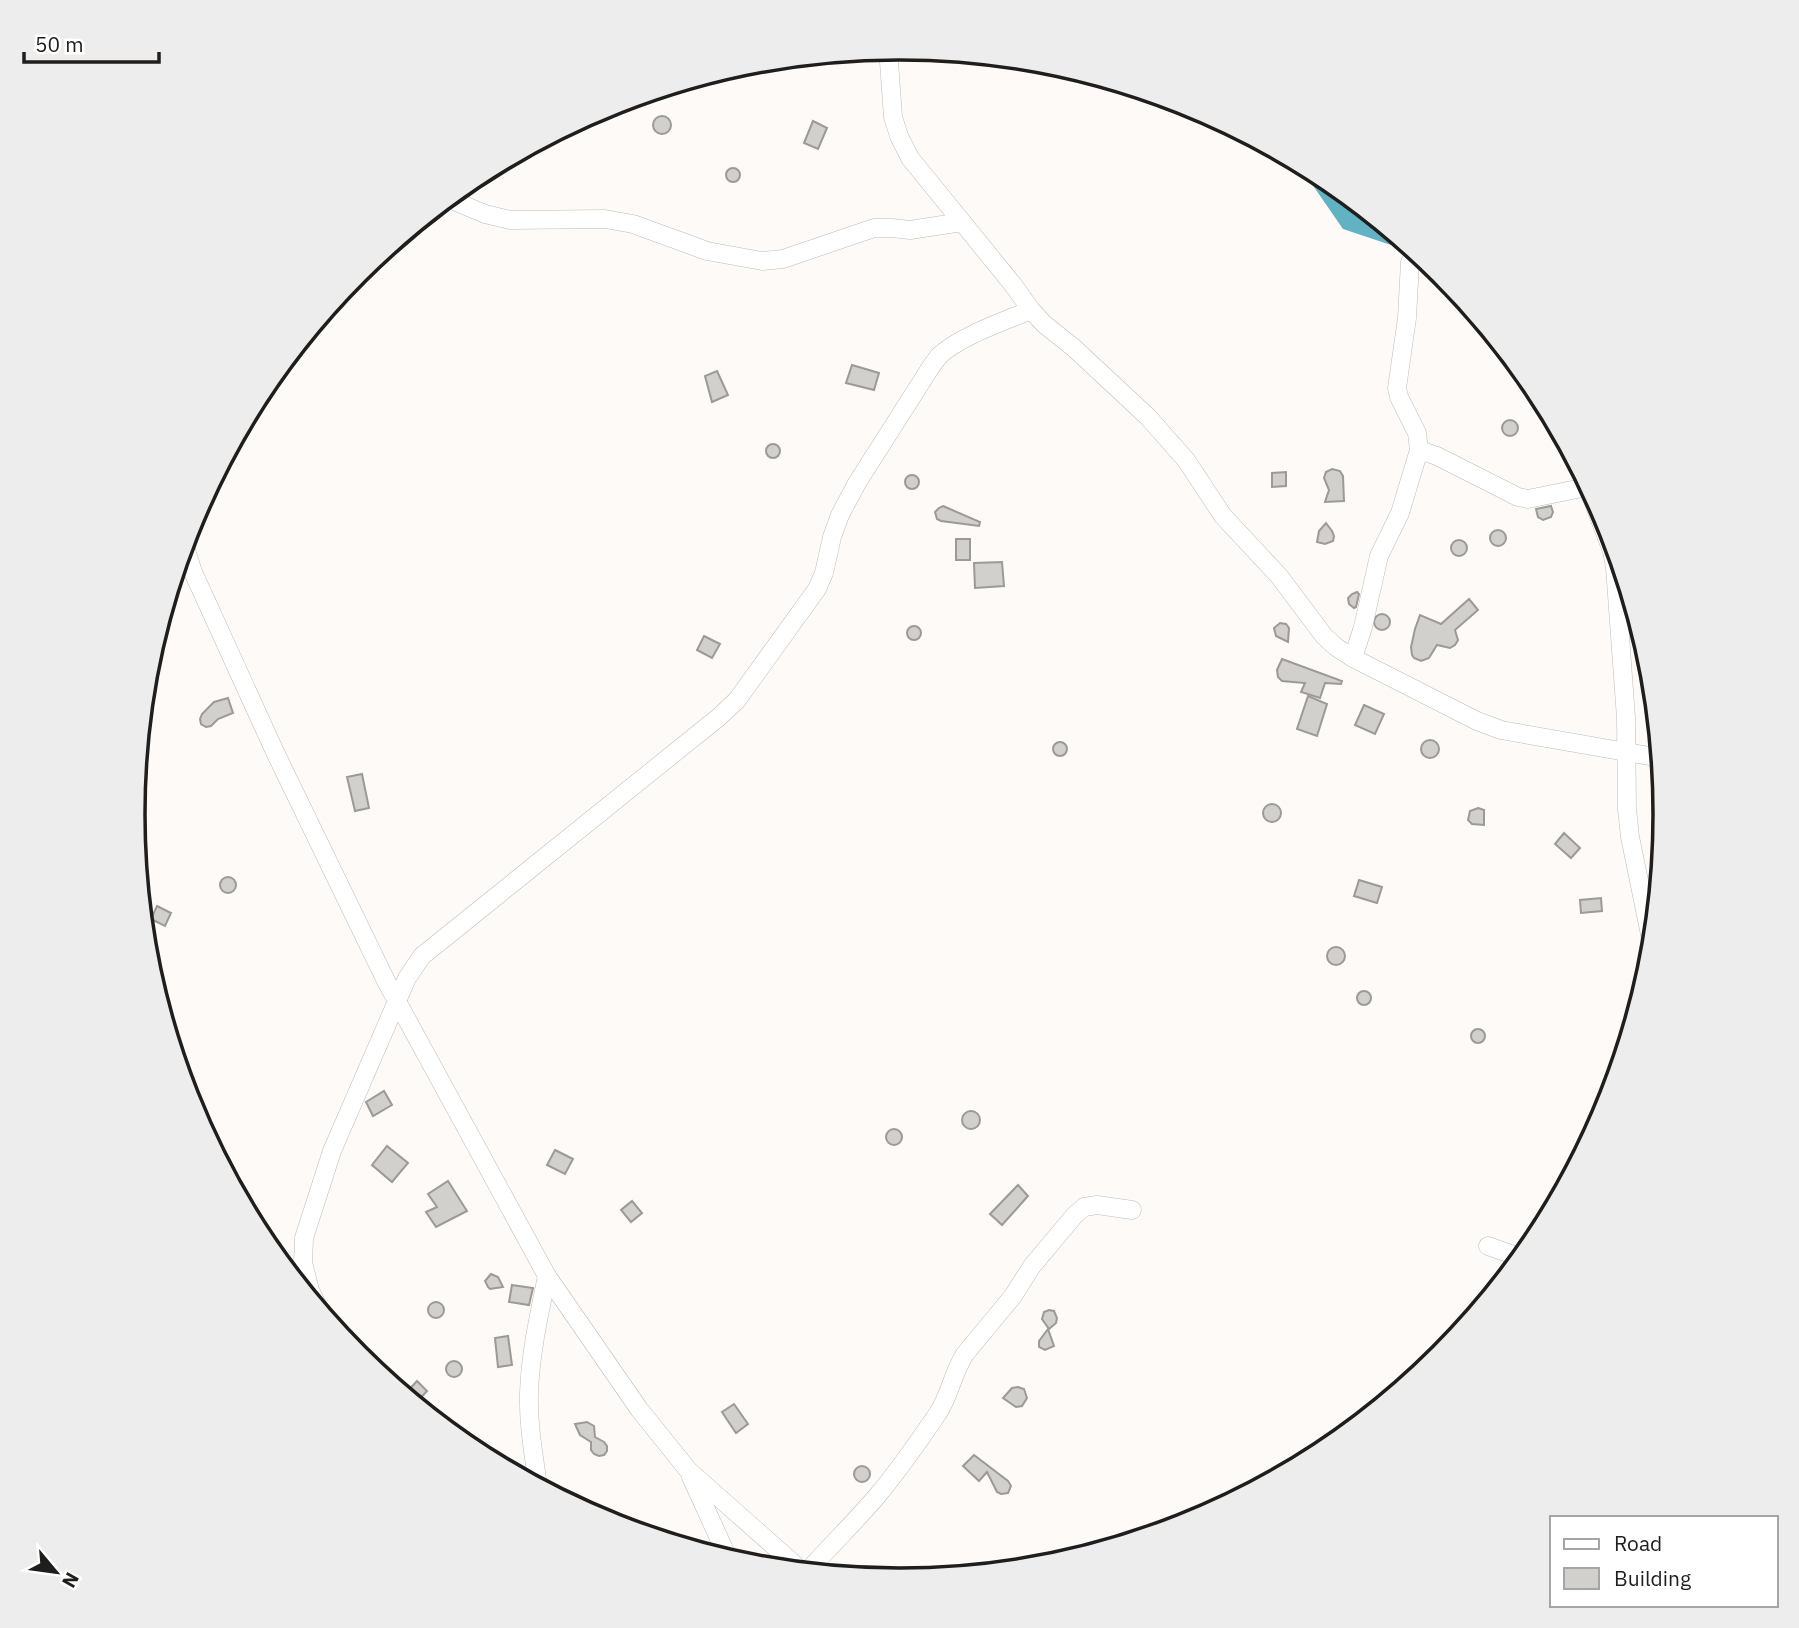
<svg xmlns="http://www.w3.org/2000/svg" width="1799" height="1628" font-family="'IBM Plex Sans',sans-serif">
  <rect width="100%" height="100%" fill="#fdfaf7"/>
  <path fill="#61b2c3" d="M 1296,161 L 1326,177 L 1421,255 L 1343,229 Z"/>
  <g fill="#d2d0cd" stroke="#9c9997" stroke-width="2">
    <circle cx="662" cy="125" r="9"/>
    <path d="M 813,121 L 827,128 L 818,149 L 804,143 Z"/>
    <circle cx="733" cy="175" r="7"/>
    <path d="M 852,365 L 879,373 L 874,390 L 846,383 Z"/>
    <path d="M 717,371 L 728,395 L 712,402 L 705,376 Z"/>
    <circle cx="1510" cy="428" r="8"/>
    <circle cx="773" cy="451" r="7"/>
    <path d="M 1332,469 L 1340,471 L 1343,476 L 1344,501 L 1325,502 L 1329,490 L 1324,478 L 1326,472 Z"/>
    <path d="M 1286,472 L 1286,486 L 1272,487 L 1272,473 Z"/>
    <circle cx="912" cy="482" r="7"/>
    <path d="M 943,506 L 980,522 L 979,526 L 941,521 L 937,519 L 935,512 L 939,508 Z"/>
    <path d="M 1551,506 L 1553,512 L 1551,517 L 1543,520 L 1538,517 L 1536,509 Z"/>
    <path d="M 1326,523 L 1332,531 L 1334,536 L 1333,541 L 1325,544 L 1317,542 L 1319,531 Z"/>
    <circle cx="1498" cy="538" r="8"/>
    <rect x="956" y="539" width="14" height="21"/>
    <circle cx="1459" cy="548" r="8"/>
    <path d="M 1002,562 L 1004,586 L 975,588 L 974,563 Z"/>
    <path d="M 1357,592 L 1359,594 L 1356,607 L 1354,608 L 1349,604 L 1348,598 L 1352,594 Z"/>
    <path d="M 1469,599 L 1478,610 L 1455,630 L 1458,640 L 1455,645 L 1450,648 L 1437,645 L 1429,658 L 1421,661 L 1414,658 L 1412,655 L 1411,647 L 1415,629 L 1420,615 L 1441,624 Z"/>
    <circle cx="1382" cy="622" r="8"/>
    <path d="M 1280,623 L 1286,624 L 1289,628 L 1288,642 L 1276,636 L 1274,628 Z"/>
    <circle cx="914" cy="633" r="7"/>
    <path d="M 704,636 L 720,644 L 712,658 L 697,650 Z"/>
    <path d="M 1282,659 L 1342,681 L 1341,684 L 1325,683 L 1320,698 L 1301,692 L 1305,683 L 1282,681 L 1278,677 L 1277,670 Z"/>
    <path d="M 1308,696 L 1327,704 L 1317,736 L 1297,729 Z"/>
    <path d="M 228,698 L 233,713 L 218,719 L 211,726 L 206,727 L 201,724 L 200,719 L 202,714 L 214,702 Z"/>
    <path d="M 1364,705 L 1384,714 L 1375,734 L 1355,725 Z"/>
    <circle cx="1430" cy="749" r="9"/>
    <circle cx="1060" cy="749" r="7"/>
    <path d="M 362,774 L 369,808 L 355,811 L 347,777 Z"/>
    <circle cx="1272" cy="813" r="9"/>
    <path d="M 1478,808 L 1484,810 L 1484,825 L 1472,824 L 1468,820 L 1470,811 Z"/>
    <path d="M 1564,833 L 1580,848 L 1571,858 L 1555,844 Z"/>
    <circle cx="228" cy="885" r="8"/>
    <path d="M 1359,880 L 1382,887 L 1377,903 L 1354,896 Z"/>
    <path d="M 1601,898 L 1602,911 L 1581,913 L 1580,900 Z"/>
    <path d="M 157,906 L 171,913 L 165,926 L 151,919 Z"/>
    <circle cx="1336" cy="956" r="9"/>
    <circle cx="1364" cy="998" r="7"/>
    <circle cx="1478" cy="1036" r="7"/>
    <path d="M 384,1091 L 392,1105 L 373,1116 L 366,1102 Z"/>
    <circle cx="971" cy="1120" r="9"/>
    <circle cx="894" cy="1137" r="8"/>
    <path d="M 387,1146 L 408,1163 L 392,1182 L 372,1165 Z"/>
    <path d="M 555,1150 L 573,1159 L 565,1174 L 547,1165 Z"/>
    <path d="M 448,1181 L 467,1211 L 436,1227 L 426,1212 L 437,1207 L 428,1194 Z"/>
    <path d="M 1018,1185 L 1028,1196 L 1002,1225 L 990,1214 Z"/>
    <path d="M 632,1201 L 642,1213 L 631,1222 L 621,1210 Z"/>
    <path d="M 491,1274 L 498,1277 L 503,1287 L 490,1289 L 488,1287 L 485,1281 Z"/>
    <path d="M 512,1285 L 533,1288 L 529,1305 L 509,1302 Z"/>
    <circle cx="436" cy="1310" r="8"/>
    <path d="M 1049,1310 L 1054,1311 L 1057,1318 L 1056,1323 L 1049,1329 L 1042,1319 L 1044,1312 Z"/>
    <path d="M 1048,1329 L 1054,1346 L 1045,1350 L 1039,1347 L 1039,1341 Z"/>
    <path d="M 508,1336 L 512,1365 L 498,1367 L 495,1338 Z"/>
    <circle cx="454" cy="1369" r="8"/>
    <path d="M 417,1381 L 427,1391 L 416,1403 L 406,1393 Z"/>
    <path d="M 1018,1387 L 1024,1389 L 1027,1398 L 1022,1406 L 1016,1407 L 1003,1398 L 1012,1388 Z"/>
    <path d="M 734,1404 L 748,1424 L 736,1433 L 722,1412 Z"/>
    <path d="M 587,1422 L 594,1426 L 595,1437 L 604,1442 L 607,1446 L 607,1451 L 604,1455 L 599,1456 L 594,1454 L 591,1450 L 591,1442 L 580,1435 L 575,1424 Z"/>
    <path d="M 974,1455 L 1008,1481 L 1011,1486 L 1008,1493 L 1001,1494 L 997,1492 L 987,1472 L 979,1481 L 963,1466 Z"/>
    <circle cx="862" cy="1474" r="8"/>
  </g>
  <g fill="none" stroke-linecap="round" stroke-linejoin="round">
    <g stroke="#bebcb9" stroke-width="19">
      <g id="street">
        <path d="M 888,48 L 893,117 L 899,136 L 910,158 L 1014,286 L 1031,310 L 1044,324 L 1074,348 L 1148,417 L 1186,460 L 1223,516 L 1279,576 L 1324,636 L 1336,647 L 1353,658 L 1477,721 L 1501,730 L 1661,758"/>
        <path d="M 447,198 L 485,214 L 510,220 L 605,219 L 633,224 L 707,251 L 762,261 L 783,259 L 874,228 L 892,228 L 910,230 L 962,222"/>
        <path d="M 1419,450 L 1437,456 L 1518,497 L 1528,499 L 1587,487"/>
        <path d="M 1582,472 L 1612,551 L 1615,567 L 1626,718 L 1627,809 L 1630,837 L 1653,949"/>
        <path d="M 184,544 L 193,572 L 275,752 L 387,983 L 547,1276 L 639,1409 L 688,1470 L 802,1571"/>
        <path d="M 1353,658 L 1363,627 L 1379,556 L 1400,513 L 1419,450 L 1417,433 L 1399,397 L 1397,388 L 1407,318 L 1410,262"/>
        <path d="M 1488,1246 L 1522,1258"/>
        <path d="M 320,1311 L 310,1290 L 303,1263 L 304,1238 L 332,1151 L 407,978 L 422,956 L 719,717 L 737,700 L 817,589 L 824,573 L 832,537 L 840,515 L 857,483 L 929,370 C 932,365 936,360 939,356 C 960,336 1005,321 1031,310"/>
        <path d="M 691,1477 L 729,1560"/>
        <path d="M 538,1486 C 534,1456 528,1425 529,1394 C 530,1355 539,1315 547,1276"/>
        <path d="M 807,1572 C 830,1546 855,1522 877,1496 C 899,1470 919,1441 938,1413 C 950,1395 953,1372 965,1354 L 1013,1296 L 1032,1266 L 1074,1216 L 1084,1207 L 1097,1205 L 1132,1210"/>
      </g>
    </g>
    <use href="#street" stroke="#fff" stroke-width="18"/>
  </g>
  <path d="M0 0H1799V1628H0ZM145 814a754 754 0 1 1 1508 0a754 754 0 1 1-1508 0Z" fill="#ededed" fill-rule="evenodd"/>
  <path fill="none" stroke="#1f1e1d" stroke-width="3.5" d="M145 814a754 754 0 1 1 1508 0a754 754 0 1 1-1508 0Z"/>
  <rect x="1550" y="1516" width="228" height="91" fill="#ffffff" stroke="#a5a5a5" stroke-width="2"/>
  <rect x="1564" y="1539" width="35" height="10" fill="#ffffff" stroke="#a5a5a5" stroke-width="2"/>
  <text x="1614" y="1551" font-size="21" fill="#1f1e1d">Road</text>
  <rect x="1564" y="1568" width="35" height="21" fill="#d2d0cd" stroke="#a5a5a5" stroke-width="2"/>
  <text x="1614" y="1586" font-size="21" fill="#1f1e1d">Building</text>
  <g transform="translate(56 1572) rotate(119)" stroke="#ffffff" stroke-width="5" paint-order="stroke">
  <path d="M0-5L12 26L0 18L-12 26Z" fill="#1f1e1d"/>
  <text y="-10" font-size="19" font-weight="bold" text-anchor="middle" fill="#1f1e1d">N</text>
  </g>
  <path d="M24 52v10h135v-10" fill="none" stroke="#1f1e1d" stroke-width="3.5"/>
  <text x="35" y="52" font-size="21" fill="#1f1e1d" stroke="#ffffff" stroke-width="5" paint-order="stroke">50 m</text>
</svg>
